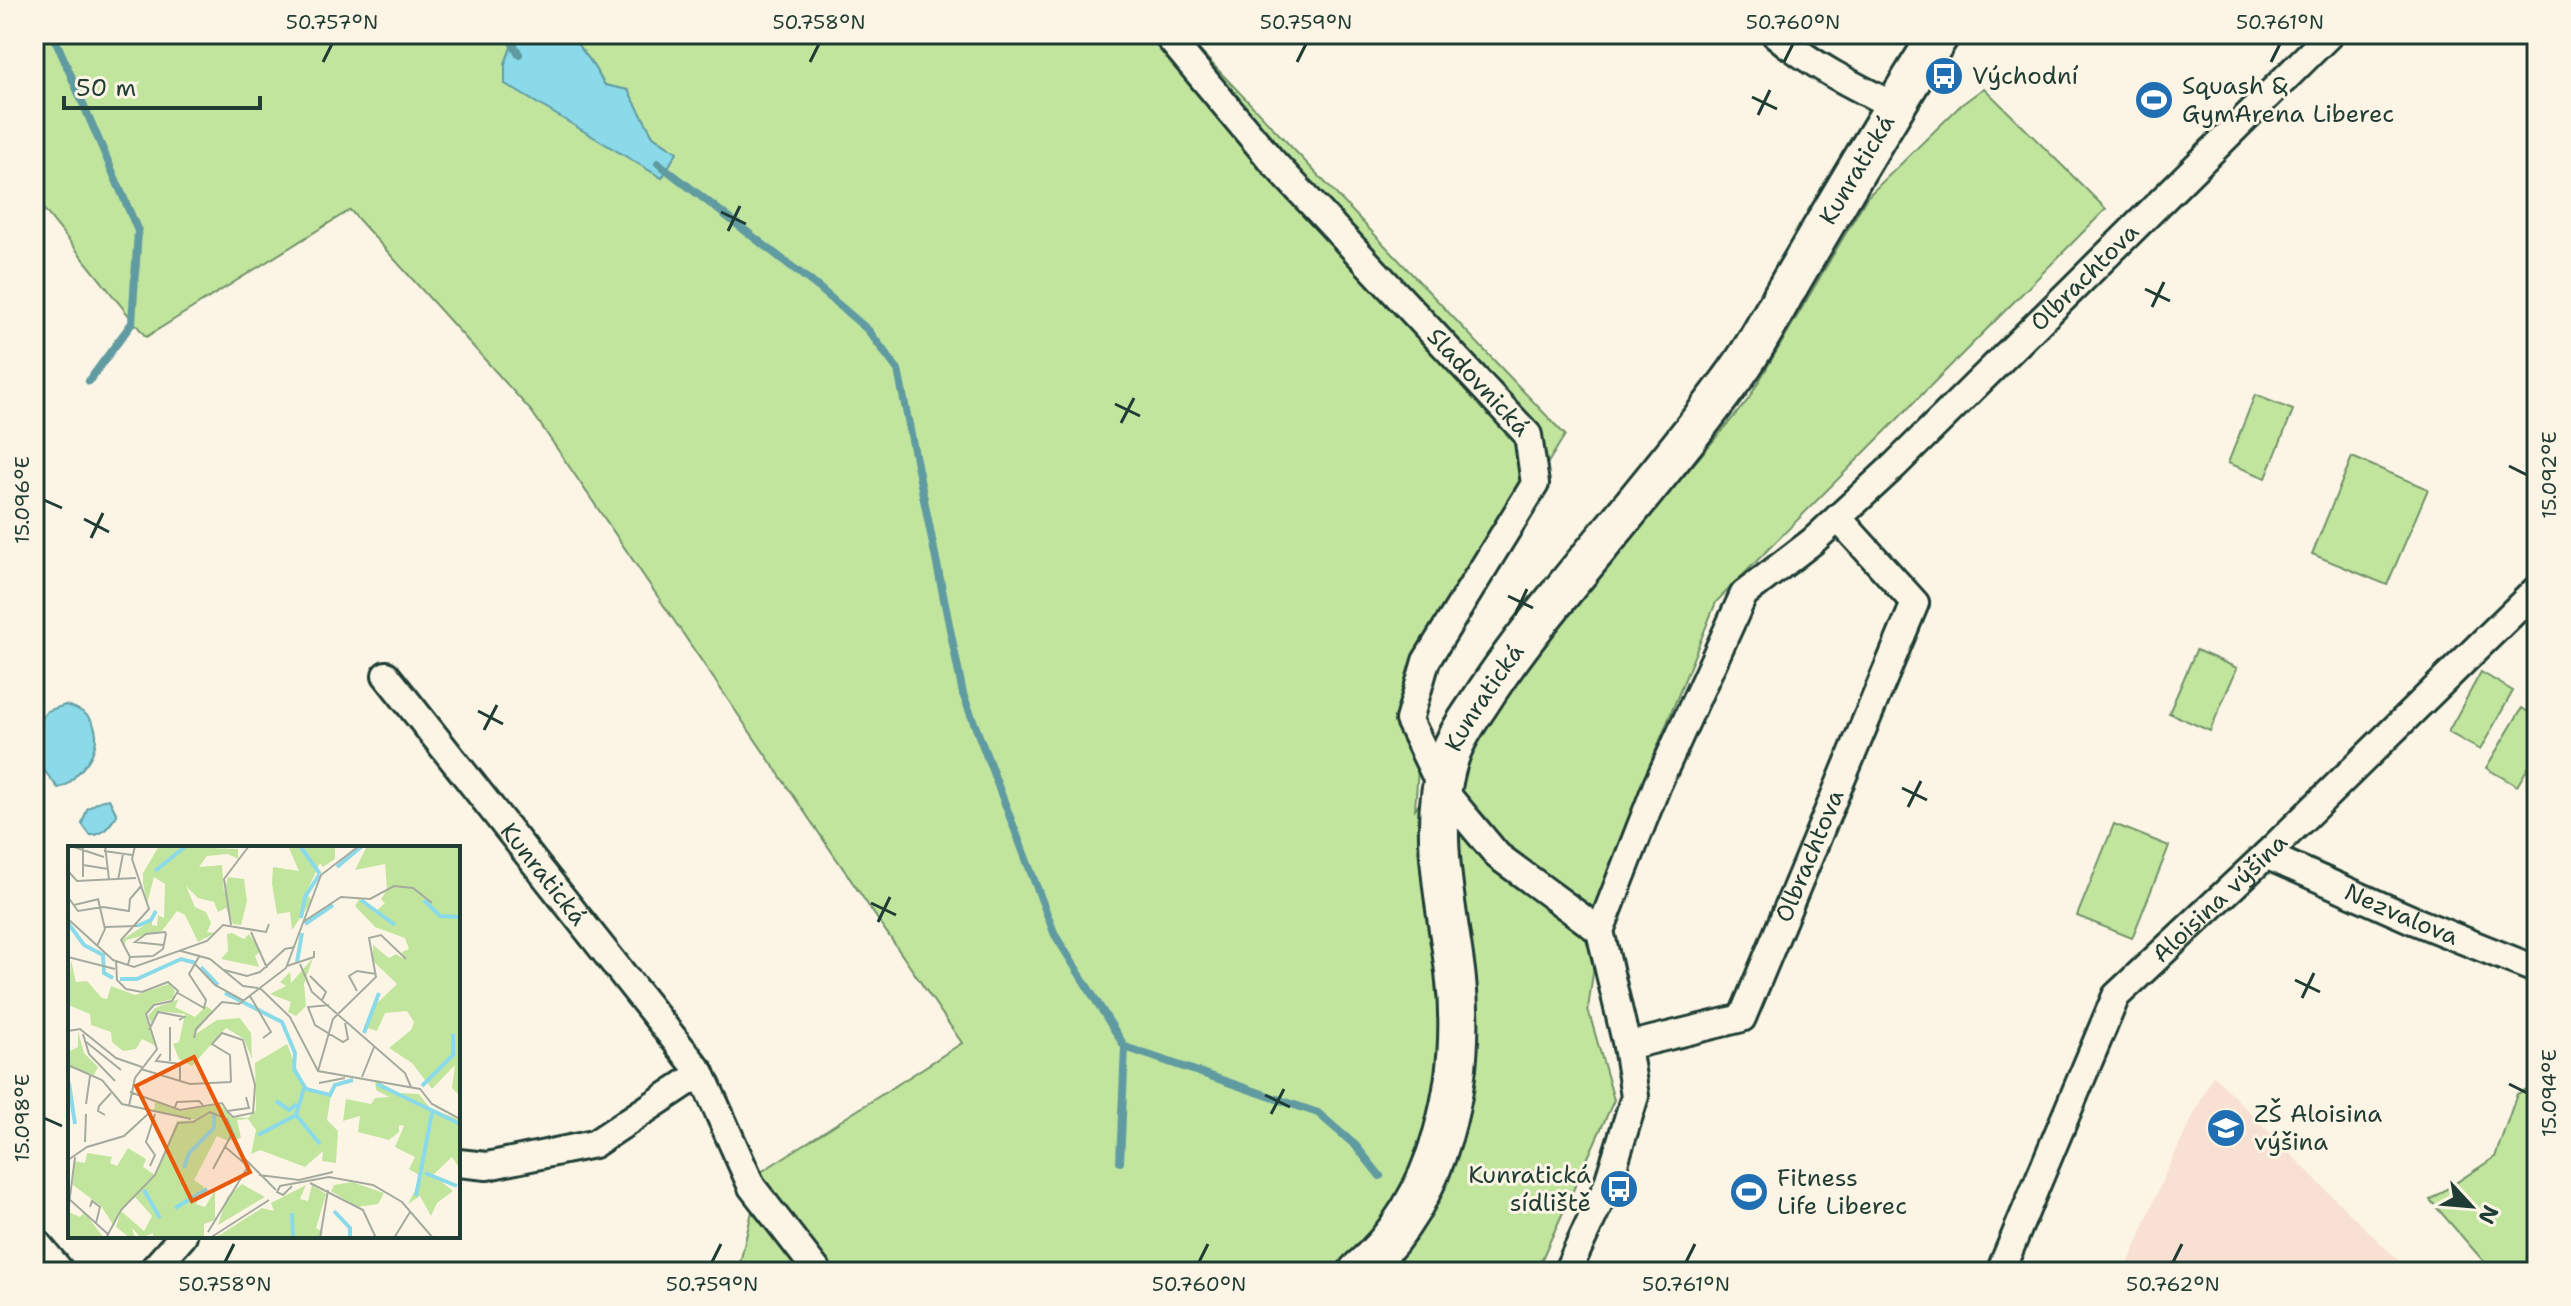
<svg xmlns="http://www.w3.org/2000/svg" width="2571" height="1306" font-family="'Shantell Sans',sans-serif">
  <rect width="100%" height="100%" fill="#fcf5e5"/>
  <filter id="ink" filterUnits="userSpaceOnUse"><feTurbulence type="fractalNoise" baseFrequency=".0125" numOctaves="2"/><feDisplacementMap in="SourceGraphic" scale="16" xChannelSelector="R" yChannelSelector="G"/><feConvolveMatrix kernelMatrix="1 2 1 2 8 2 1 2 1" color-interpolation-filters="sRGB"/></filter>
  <g filter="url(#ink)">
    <path fill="#f8e1d2" d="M 2213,1075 L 2345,1209 L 2411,1272 L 2125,1272 L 2162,1181 Z"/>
    <g fill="#c2e59e" stroke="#709169" stroke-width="2">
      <path d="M 34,34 L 516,34 L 505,64 L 677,152 L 653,136 L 628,91 L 605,85 L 589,59 L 569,34 L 1184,34 L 1565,435 L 1426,661 L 1415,809 L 1604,570 L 1748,400 L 1867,197 L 1961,105 L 1984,88 L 2106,209 L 1716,602 L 1607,871 L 1588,1009 L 1614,1100 L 1536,1272 L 738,1272 L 761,1172 L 962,1043 L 532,412 L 350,210 L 146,337 L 34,197 Z"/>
      <path d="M 2255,395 L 2293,410 L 2266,478 L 2228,463 Z"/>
      <path d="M 2352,457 L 2428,489 L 2387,585 L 2312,554 Z"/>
      <path d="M 2196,650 L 2237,668 L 2210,731 L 2169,713 Z"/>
      <path d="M 2481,672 L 2513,691 L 2480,750 L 2448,732 Z"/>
      <path d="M 2522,708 L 2537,718 L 2537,753 L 2517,786 L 2486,768 Z"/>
      <path d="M 2114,824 L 2169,846 L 2132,938 L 2077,916 Z"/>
      <path d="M 2537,1084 L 2537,1272 L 2493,1272 L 2430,1200 L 2495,1157 L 2517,1094 Z"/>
    </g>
    <g fill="#8bdae9" stroke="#609ba1" stroke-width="2">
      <path d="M 516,34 L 569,34 L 589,59 L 605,85 L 628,90 L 653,136 L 677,152 L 662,178 L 505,84 L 505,64 Z"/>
      <path d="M 65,705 C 105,714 103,749 78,773 C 71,780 69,786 58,788 L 43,769 L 37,746 L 38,723 L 47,711 Z"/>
      <path d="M 109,799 L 117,815 C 109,826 103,836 90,835 L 82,824 L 87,809 L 100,801 Z"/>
    </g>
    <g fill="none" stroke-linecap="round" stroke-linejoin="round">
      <g stroke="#609ba1" stroke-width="8">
        <path d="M 53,34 L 138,231 L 132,323 L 89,381"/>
        <path d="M 507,34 L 519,54"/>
        <path d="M 658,163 L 818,287 L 868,330 L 898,370 L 963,694 L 1055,935 L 1125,1047 L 1318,1113 L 1356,1146 L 1380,1176"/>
        <path d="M 1120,1162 L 1125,1047"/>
      </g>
      <g stroke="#1f3d34" stroke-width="32">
        <g id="street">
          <path id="s1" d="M 1166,34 L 1272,161 L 1528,435 L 1535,484 L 1426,661 L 1409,720 L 1442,789 L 1498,856 L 1600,931"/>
          <path d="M 1775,34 C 1810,64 1852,85 1894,106"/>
          <path id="s2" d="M 386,675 L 701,1073 L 752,1187 L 818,1272"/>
          <path id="s3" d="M 2266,855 L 2415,921 L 2537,970"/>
          <path id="s4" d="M 1627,1046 L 1742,1018 L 1915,603 L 1838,518"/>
          <path d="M 458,1163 L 487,1166 L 594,1144 L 701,1073"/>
          <path d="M 34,1240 L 61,1272"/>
          <path d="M 151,1272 L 183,1236"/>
          <path id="s5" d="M 1567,1272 L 1607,1186 L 1635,1096 L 1627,1046 L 1600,931 L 1657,785 L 1744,594 L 1813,541 L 1895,465 L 2330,34"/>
          <path id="s6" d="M 2000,1272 L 2116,996 L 2266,855 L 2537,589"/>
        </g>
      </g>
      <g stroke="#1f3d34" stroke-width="44">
        <g id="secondary">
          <path id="s7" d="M 1358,1272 C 1442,1201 1468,1076 1455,971 C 1446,901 1426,821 1451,752 C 1458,734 1469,718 1480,702 C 1503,666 1528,633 1556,599 C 1614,527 1675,457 1730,382 C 1757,347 1777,304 1800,266 C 1846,188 1891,110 1940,34"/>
        </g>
      </g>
      <use href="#street" stroke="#fcf5e5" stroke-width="26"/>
      <use href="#secondary" stroke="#fcf5e5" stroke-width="38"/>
    </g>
  </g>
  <path fill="none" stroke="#1f3d34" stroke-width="3" d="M 323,62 L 332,44M 810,62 L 819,44M 1297,62 L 1306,44M 1784,62 L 1793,44M 2271,62 L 2280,44M 1752,97 L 1777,109M 1758,115 L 1770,90M 721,212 L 746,224M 728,231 L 740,206M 2145,289 L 2170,301M 2152,307 L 2164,282M 1115,404 L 1140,416M 1121,423 L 1134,398M 2509,466 L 2527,475M 44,500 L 62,508M 84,519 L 109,532M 91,538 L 103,513M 1508,596 L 1533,608M 1515,615 L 1527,589M 478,711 L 503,724M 484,730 L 497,705M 1902,788 L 1927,800M 1908,807 L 1921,781M 871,903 L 896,915M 878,922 L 890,897M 2295,980 L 2320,992M 2302,998 L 2314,973M 2509,1084 L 2527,1093M 1265,1095 L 1290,1107M 1271,1114 L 1284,1089M 44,1118 L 62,1126M 225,1262 L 234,1244M 712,1262 L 721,1244M 1199,1262 L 1208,1244M 1686,1262 L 1695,1244M 2173,1262 L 2182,1244"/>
  <defs>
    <g id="bus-disc" transform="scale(2)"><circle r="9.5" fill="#1f6fb2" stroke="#fcf5e5"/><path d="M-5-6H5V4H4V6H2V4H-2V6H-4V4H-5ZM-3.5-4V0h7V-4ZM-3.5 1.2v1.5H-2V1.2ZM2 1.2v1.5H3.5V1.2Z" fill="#fff"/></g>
    <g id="stadium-disc" transform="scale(2)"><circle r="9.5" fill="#1f6fb2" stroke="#fcf5e5"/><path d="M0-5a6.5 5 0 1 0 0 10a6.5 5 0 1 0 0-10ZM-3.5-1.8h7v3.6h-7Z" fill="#fff"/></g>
    <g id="school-disc" transform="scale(2)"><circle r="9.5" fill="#1f6fb2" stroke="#fcf5e5"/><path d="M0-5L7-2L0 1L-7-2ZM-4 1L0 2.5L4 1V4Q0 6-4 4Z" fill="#fff"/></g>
  </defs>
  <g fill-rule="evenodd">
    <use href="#bus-disc" x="1944" y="76"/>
    <use href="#stadium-disc" x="2154" y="100"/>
    <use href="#school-disc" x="2226" y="1128"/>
    <use href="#bus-disc" x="1619" y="1189"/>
    <use href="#stadium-disc" x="1749" y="1192"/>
  </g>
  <g text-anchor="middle" stroke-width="6" stroke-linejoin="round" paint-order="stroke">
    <g font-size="24" fill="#1f3d34" stroke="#fcf5e5" text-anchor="start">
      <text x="1972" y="84">Východní</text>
      <text x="2182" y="94">Squash &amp;<tspan x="2182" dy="28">GymArena Liberec</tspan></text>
      <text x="2254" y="1122">ZŠ Aloisina<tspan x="2254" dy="28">výšina</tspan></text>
      <text x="1591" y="1183" text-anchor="end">Kunratická<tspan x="1591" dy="28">sídliště</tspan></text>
      <text x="1777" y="1186">Fitness<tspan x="1777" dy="28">Life Liberec</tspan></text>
    </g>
    <g font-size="24" fill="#1f3d34" stroke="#fcf5e5">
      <text dy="8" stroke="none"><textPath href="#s7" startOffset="1262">Kunratická</textPath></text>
      <text dy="8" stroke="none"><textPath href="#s5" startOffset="1190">Olbrachtova</textPath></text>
      <text dy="8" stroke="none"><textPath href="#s1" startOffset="468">Sladovnická</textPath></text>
      <text dy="8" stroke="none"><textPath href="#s7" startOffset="614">Kunratická</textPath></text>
      <text dy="8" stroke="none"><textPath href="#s4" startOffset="294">Olbrachtova</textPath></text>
      <text dy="8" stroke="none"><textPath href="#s2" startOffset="254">Kunratická</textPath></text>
      <text dy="8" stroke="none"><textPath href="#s6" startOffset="442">Aloisina výšina</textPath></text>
      <text dy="8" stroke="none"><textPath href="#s3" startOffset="148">Nezvalova</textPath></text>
    </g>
  </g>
  <g transform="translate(68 846)">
    <rect width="392" height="392" fill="#fcf5e5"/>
    <path d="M 91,0 L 170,3 L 170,13 L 160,8 L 139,10 L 131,21 L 154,19 L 156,47 L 160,31 L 176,33 L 179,55 L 173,79 L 165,78 L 158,62 L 150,66 L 146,56 L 130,52 L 118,40 L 127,61 L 138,66 L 143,77 L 139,86 L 147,87 L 130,96 L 117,69 L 109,65 L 94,85 L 58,94 L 56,101 L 54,94 L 84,74 L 84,79 L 89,80 L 90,69 L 96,72 L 97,38 L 86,31 L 79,58 L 75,37 L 75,27 ZM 220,0 L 267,0 L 267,13 L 255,21 L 252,17 L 238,47 L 244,55 L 224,84 L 222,66 L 209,68 L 204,38 L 205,21 L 231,25 ZM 299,0 L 392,0 L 392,250 L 384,242 L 387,219 L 364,243 L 344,217 L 321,202 L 343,184 L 346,176 L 339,165 L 317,167 L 309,185 L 296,181 L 303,163 L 329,138 L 305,115 L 305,99 L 321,112 L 328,108 L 336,113 L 334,106 L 341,103 L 337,92 L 307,81 L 287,60 L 291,53 L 308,65 L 317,57 L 313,53 L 319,44 L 317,18 L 287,24 ZM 164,87 L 176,93 L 181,88 L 193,105 L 187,110 L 191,121 L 153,113 L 160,105 L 159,88 ZM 245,112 L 236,138 L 238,160 L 228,170 L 220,166 L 223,156 L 202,148 L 218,140 L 212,136 L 222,126 L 223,137 ZM 3,114 L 8,136 L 19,135 L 34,152 L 39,153 L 43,140 L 67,149 L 101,138 L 107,145 L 105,153 L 88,157 L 77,169 L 88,200 L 74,193 L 68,203 L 55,205 L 44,196 L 43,186 L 23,179 L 22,168 L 0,159 ZM 111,153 L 107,161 L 127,171 L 138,160 L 145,165 L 126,189 L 149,174 L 172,172 L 183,187 L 184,213 L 176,193 L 158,182 L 124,220 L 111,213 L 105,198 L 111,196 L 117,168 L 90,165 L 84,179 L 80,170 L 87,162 ZM 10,185 L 16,207 L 30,221 L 26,229 L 0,221 L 0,206 L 10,201 ZM 219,198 L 235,240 L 263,249 L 259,274 L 270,285 L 268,317 L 254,315 L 255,305 L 237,321 L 192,304 L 183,308 L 188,284 L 180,273 L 169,274 L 173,292 L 160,295 L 149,290 L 126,334 L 136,341 L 128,358 L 137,361 L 147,344 L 147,374 L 136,378 L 136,392 L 85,392 L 85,387 L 73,392 L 64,382 L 67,392 L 62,392 L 48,381 L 53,365 L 76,385 L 84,370 L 67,351 L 52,364 L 46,380 L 33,360 L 5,339 L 6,315 L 17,317 L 19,307 L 44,311 L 42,317 L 49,320 L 60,302 L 78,313 L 75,321 L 87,329 L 109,275 L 128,274 L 86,265 L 87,256 L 113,265 L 152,258 L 163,271 L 180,272 L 188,264 L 187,217 ZM 307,234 L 331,247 L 351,248 L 362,262 L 392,274 L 392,323 L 384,311 L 365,329 L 385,345 L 369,357 L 363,370 L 352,350 L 340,358 L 354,331 L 341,323 L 347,311 L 327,301 L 336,280 L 331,279 L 331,286 L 321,294 L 290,286 L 292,270 L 275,275 L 278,253 L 303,258 L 307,252 L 321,251 L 308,244 ZM 284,336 L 316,347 L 310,358 L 289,361 L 263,345 L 266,339 ZM 174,338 L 197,351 L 150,379 L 159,351 ZM 238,339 L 232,353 L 240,355 L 244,339 L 258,348 L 248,382 L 255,386 L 252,392 L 147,392 L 194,362 L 206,365 L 203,357 ZM 1,366 L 12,371 L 16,366 L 36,392 L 0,392 Z" fill="#c2e59e"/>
    <path fill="none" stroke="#8bdae9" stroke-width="4" d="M 232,0 L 252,28M 269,21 L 294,0M 87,25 L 118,0M 293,54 L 327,79M 356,54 L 372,70 L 392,71M 233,72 L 237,51 L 251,29M 0,77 L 16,99 L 35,109 L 36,127 L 45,132M 237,78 L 265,59M 69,80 L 83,74 L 88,65M 229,116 L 234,87M 133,121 L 150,139M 52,133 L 69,133 L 113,113 L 128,117M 157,147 L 214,176 L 227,207 L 226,223 L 238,243 L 262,249 L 267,239 L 285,234M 296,187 L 311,147M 1,237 L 7,278M 309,238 L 392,278M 354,240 L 385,209 L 385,188M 208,255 L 221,264 L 229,258M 228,269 L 252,298M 190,289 L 228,269 L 236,242M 116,322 L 121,307 L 146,282 L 146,269M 357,327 L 389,340M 76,344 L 92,372M 348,350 L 364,267M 107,362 L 139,343M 266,365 L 282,382 L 282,392M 224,367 L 225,392"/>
    <path fill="none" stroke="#a4ab9e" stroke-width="2" d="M 3,0 L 36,11M 15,0 L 15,31M 37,0 L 41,33M 36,5 L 64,9M 15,19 L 40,23M 0,25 L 9,35 L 68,32M 50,34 L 55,8M 0,51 L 10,65 L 35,61M 6,59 L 31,53M 35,61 L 61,65 L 62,53 L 74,39M 0,73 L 45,114 L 66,121 L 139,95 L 155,79 L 198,86 L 201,78M 235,76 L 273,51 L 302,53 L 326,40 L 345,42 L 364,57M 163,79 L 156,33 L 181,0M 37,81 L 69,80M 183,86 L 199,122M 29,100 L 37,83 L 30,53M 113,105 L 142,113 L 175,140 L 190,142M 0,111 L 47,123M 62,111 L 85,110 L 95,103 L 98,88 L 97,86 L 78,88 L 67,96 L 95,99M 48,115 L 49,134 L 58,143 L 74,146 L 100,136 L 110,145 L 104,155 L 86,159 L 78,168 L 89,203 L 67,232 L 61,260M 127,118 L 147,139 L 176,155M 232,118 L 244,146 L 337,227 L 343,241M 60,119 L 62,111 L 53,94 L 81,63 L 64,13 L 67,0M 219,120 L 246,111 L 246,105M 156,124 L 179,130 L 192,126 L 217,103 L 227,101M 242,130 L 258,146 L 254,154M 192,142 L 222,171 L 250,225 L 352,243 L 364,258 L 392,273M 289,145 L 281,130 L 289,125 L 308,128M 110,147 L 136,162 L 138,154 L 121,128 L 132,109M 182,150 L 203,186 L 195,192M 261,159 L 240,161 L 247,179 L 275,196 L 280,193 L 277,177M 102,181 L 102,215M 81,184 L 90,166 L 116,171 L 111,174M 0,185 L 12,183 L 48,212 L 74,221M 15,188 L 21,208 L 47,235M 126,192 L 128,183 L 154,156 L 171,158 L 218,122 L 253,29 L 291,0M 17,195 L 53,224M 93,208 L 88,215 L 112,218 L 112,235M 0,219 L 34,234 L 54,258 L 123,273M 73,223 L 122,238 L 163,236M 250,225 L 265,173 L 308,131 L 301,92 L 313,89 L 338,113M 294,231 L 306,201M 251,237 L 277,232M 62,246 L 112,264 L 154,257 L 159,265M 18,258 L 22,230M 107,261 L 109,256 L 131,255 L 135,259M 159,265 L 165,271 L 185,267 L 187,239 L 175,194 L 154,187 L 144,198 L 162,209 L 163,236M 159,265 L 181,262 L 178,251M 37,269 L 30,265 L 31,260 L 43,247M 17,296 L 18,268M 156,300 L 181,321M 0,314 L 19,301 L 56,290 L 81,267M 82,320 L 87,309 L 78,296 L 87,268M 145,323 L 165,286M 191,329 L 231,334 L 265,326M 242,337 L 295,364 L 308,392M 224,340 L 215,349 L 209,346 L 212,340 L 261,331 L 305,339 L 334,356 L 365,392M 0,352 L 41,389M 22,361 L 24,355 L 32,361 L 28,377M 0,367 L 7,311M 140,386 L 181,319M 38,392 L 53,364 L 87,329 L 110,277 L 125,276 L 142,266 L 159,273 L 176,312 L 208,344M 142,392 L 201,354M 252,392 L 260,344M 326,392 L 342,366"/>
    <path fill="#e8590c" fill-opacity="0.15" stroke="#e8590c" stroke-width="4" d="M 126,211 L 182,326 L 124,355 L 68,240 Z"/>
    <rect width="392" height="392" fill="none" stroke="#1f3d34" stroke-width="4"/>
  </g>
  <rect width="2571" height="1306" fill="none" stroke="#fcf5e5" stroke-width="88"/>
  <g transform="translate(2471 1206) rotate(116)" stroke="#fcf5e5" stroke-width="6" paint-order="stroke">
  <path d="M0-6L14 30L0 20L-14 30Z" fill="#1f3d34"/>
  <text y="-12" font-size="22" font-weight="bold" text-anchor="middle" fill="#1f3d34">N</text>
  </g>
  <path d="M64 96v12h196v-12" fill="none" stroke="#1f3d34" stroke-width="4"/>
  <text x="76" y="96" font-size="24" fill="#1f3d34" stroke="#fcf5e5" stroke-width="6" paint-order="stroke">50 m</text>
  <rect x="44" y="44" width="2483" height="1218" fill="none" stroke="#1f3d34" stroke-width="3"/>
  <g font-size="20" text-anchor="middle" fill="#1f3d34">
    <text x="332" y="29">50.757°N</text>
    <text x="819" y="29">50.758°N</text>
    <text x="1306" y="29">50.759°N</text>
    <text x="1793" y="29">50.760°N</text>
    <text x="2280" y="29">50.761°N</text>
    <text transform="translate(2549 475) rotate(-90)" y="7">15.092°E</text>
    <text transform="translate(22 500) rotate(-90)" y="7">15.096°E</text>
    <text transform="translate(2549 1093) rotate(-90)" y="7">15.094°E</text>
    <text transform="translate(22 1118) rotate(-90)" y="7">15.098°E</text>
    <text x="225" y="1291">50.758°N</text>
    <text x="712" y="1291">50.759°N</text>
    <text x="1199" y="1291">50.760°N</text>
    <text x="1686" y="1291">50.761°N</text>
    <text x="2173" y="1291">50.762°N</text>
  </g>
</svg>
